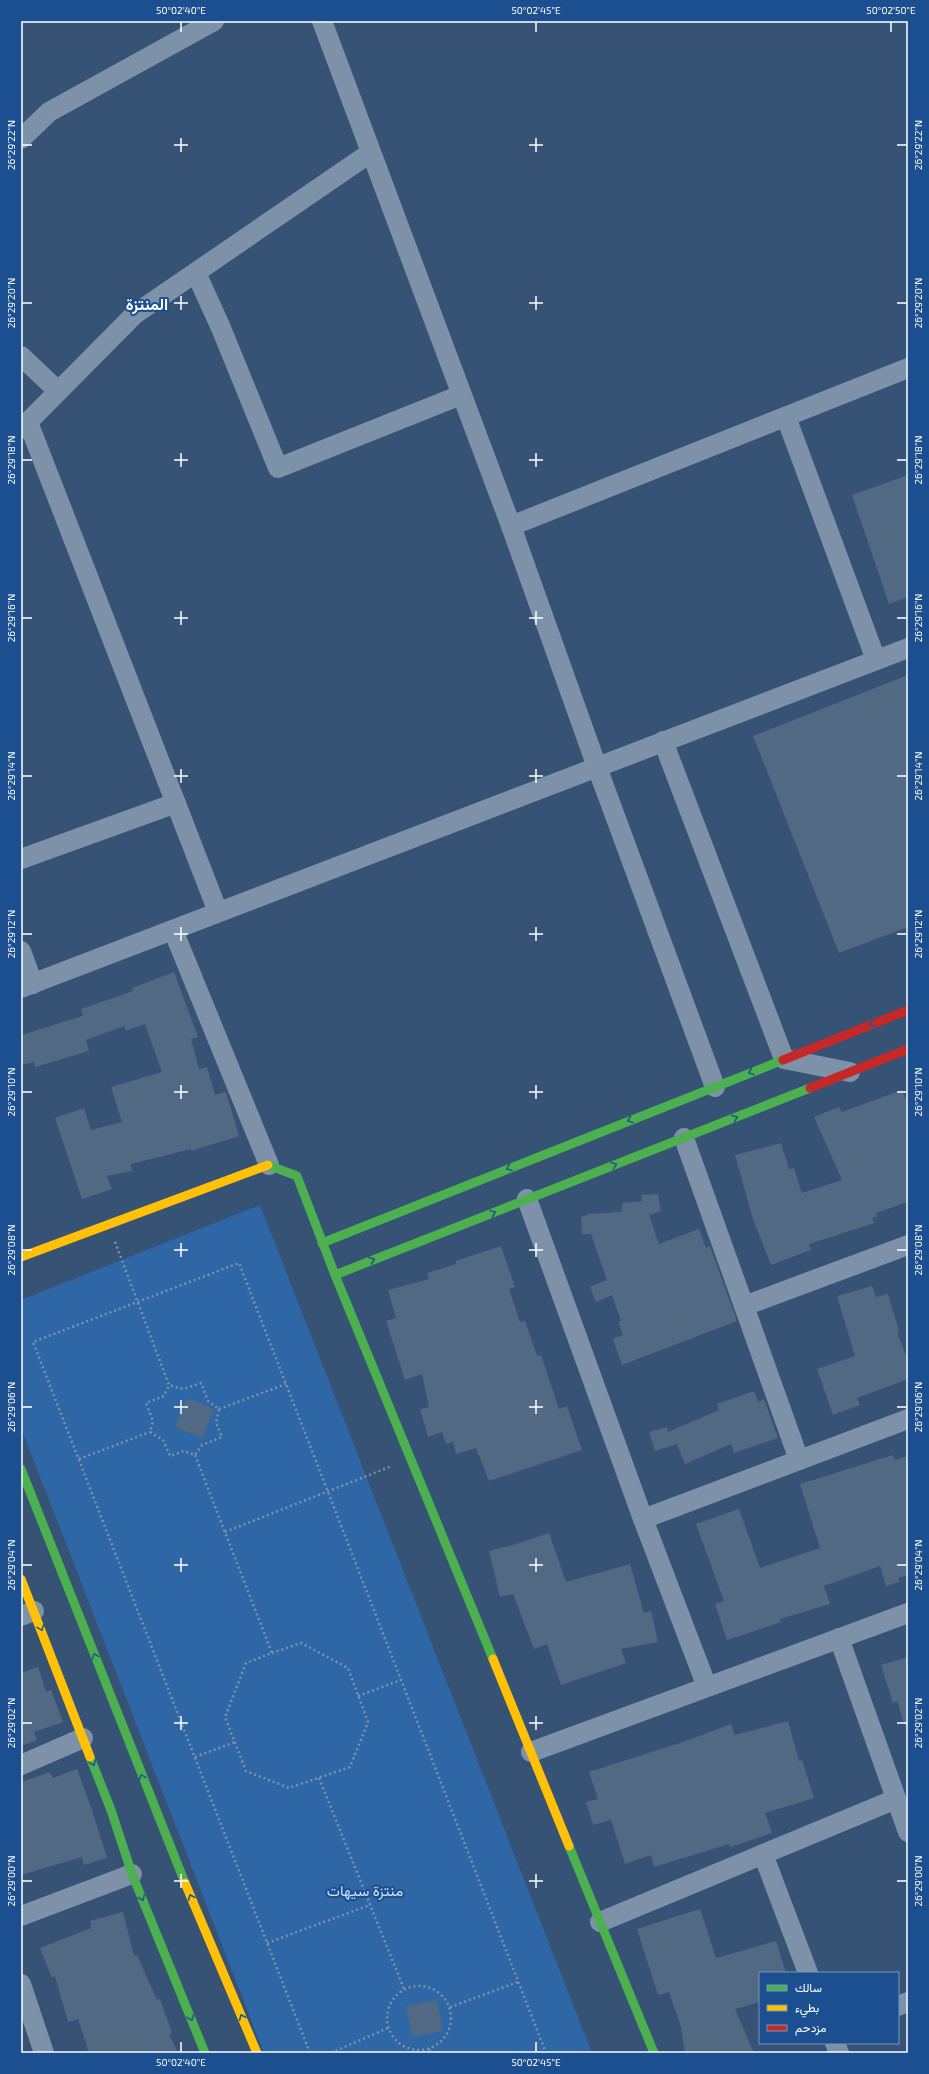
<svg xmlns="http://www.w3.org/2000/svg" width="929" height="2074" font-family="'Exo 2',Vazirmatn,sans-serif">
  <rect width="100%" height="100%" fill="#365274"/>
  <path fill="#2f66a5" d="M 260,1205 L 592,2053 L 264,2053 L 21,1428 L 21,1300 Z"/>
  <g fill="#526984">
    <path d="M 908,475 L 908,597 L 889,604 L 852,495 Z"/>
    <path d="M 908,675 L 908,927 L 839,953 L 753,736 Z"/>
    <path d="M 174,972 L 198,1037 L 191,1039 L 199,1069 L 207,1067 L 215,1095 L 226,1092 L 239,1136 L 191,1151 L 191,1149 L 131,1164 L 132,1171 L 107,1176 L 112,1189 L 82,1199 L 55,1118 L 84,1108 L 91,1130 L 122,1122 L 111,1087 L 162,1072 L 145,1024 L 126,1031 L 124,1026 L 86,1040 L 89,1051 L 35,1067 L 34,1062 L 21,1065 L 21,1035 L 83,1016 L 81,1009 L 133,991 L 132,988 Z"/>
    <path d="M 902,1090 L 908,1105 L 908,1202 L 876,1213 L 877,1217 L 872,1218 L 874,1223 L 809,1244 L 811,1250 L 771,1265 L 753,1219 L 735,1155 L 781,1143 L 789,1169 L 794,1168 L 802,1193 L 842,1180 L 814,1117 L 839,1107 L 842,1112 Z"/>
    <path d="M 658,1194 L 661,1211 L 649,1215 L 659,1244 L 699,1229 L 706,1248 L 710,1246 L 737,1321 L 622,1365 L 613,1339 L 623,1335 L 618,1321 L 621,1321 L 612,1295 L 596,1302 L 590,1287 L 607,1280 L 591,1234 L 582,1234 L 581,1217 L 589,1214 L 622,1212 L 622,1203 L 642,1201 L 641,1195 Z"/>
    <path d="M 501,1246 L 515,1287 L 509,1289 L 520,1322 L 525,1321 L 537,1356 L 541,1355 L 559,1409 L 567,1406 L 582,1450 L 489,1481 L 476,1448 L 456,1454 L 453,1442 L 446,1444 L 442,1432 L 428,1437 L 420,1409 L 429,1407 L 422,1374 L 405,1380 L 386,1321 L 396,1318 L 388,1290 L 429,1279 L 427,1273 L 456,1264 L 455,1261 Z"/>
    <path d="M 872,1286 L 876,1297 L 888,1294 L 899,1331 L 897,1332 L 908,1360 L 908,1379 L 857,1398 L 860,1405 L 833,1415 L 817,1369 L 855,1356 L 837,1296 Z"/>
    <path d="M 754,1391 L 758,1402 L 764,1399 L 778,1438 L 734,1453 L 731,1444 L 685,1464 L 677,1444 L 655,1451 L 649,1432 L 667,1427 L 668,1432 L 719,1410 L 717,1404 Z"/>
    <path d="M 187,1398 L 214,1409 L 202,1438 L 175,1427 Z"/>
    <path d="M 893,1455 L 895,1460 L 908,1456 L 908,1575 L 898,1578 L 899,1582 L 886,1586 L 880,1566 L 824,1586 L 830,1604 L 780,1619 L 781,1622 L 727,1640 L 715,1604 L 724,1601 L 696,1524 L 739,1509 L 760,1568 L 820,1548 L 800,1484 Z"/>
    <path d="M 549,1533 L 566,1582 L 630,1564 L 644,1613 L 651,1611 L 658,1642 L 621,1649 L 626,1663 L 561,1685 L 547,1644 L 534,1649 L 513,1594 L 500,1597 L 489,1551 L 513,1545 Z"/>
    <path d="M 908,1657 L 908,1725 L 905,1726 L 897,1701 L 893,1703 L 881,1665 Z"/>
    <path d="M 38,1667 L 46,1692 L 51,1690 L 63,1722 L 34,1732 L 37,1740 L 21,1746 L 21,1673 Z"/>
    <path d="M 788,1721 L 799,1761 L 802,1760 L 814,1798 L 765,1813 L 772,1833 L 730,1847 L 729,1844 L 654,1867 L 651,1855 L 625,1864 L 611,1820 L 593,1825 L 586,1802 L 598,1799 L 589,1772 L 686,1741 L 731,1724 L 735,1735 Z"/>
    <path d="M 77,1769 L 92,1810 L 107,1858 L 84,1865 L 82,1857 L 21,1875 L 21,1782 L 50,1772 L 53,1778 Z"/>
    <path d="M 700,1909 L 716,1958 L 776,1941 L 786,1973 L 760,1973 L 760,2002 L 735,2009 L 754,2053 L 685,2053 L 681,2027 L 669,1992 L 658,1995 L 637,1929 Z"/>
    <path d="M 123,1912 L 134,1956 L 137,1955 L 157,2000 L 160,1999 L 172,2033 L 169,2034 L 178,2053 L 89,2053 L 78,2019 L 68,2022 L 55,1976 L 52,1978 L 40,1948 L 91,1928 L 90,1921 Z"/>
    <path d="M 437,2000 L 443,2031 L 412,2037 L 406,2006 Z"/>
  </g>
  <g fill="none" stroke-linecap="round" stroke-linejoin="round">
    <g stroke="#7d92a8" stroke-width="2.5" stroke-dasharray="2 3" stroke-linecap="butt">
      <path d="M 115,1242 L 169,1385 L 164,1396 L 146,1403 L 153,1421 L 150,1432 L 163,1440 L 170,1456 L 184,1451 L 195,1455 L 202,1445 L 222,1437 L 216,1423 L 219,1409 L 208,1401 L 201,1383 L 183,1389 L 169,1385"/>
      <path d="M 219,1409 L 286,1384"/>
      <path d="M 195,1455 L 272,1653 L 246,1663 L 225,1717 L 246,1771 L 289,1788 L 350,1767 L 368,1722 L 348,1668 L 301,1643 L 272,1653"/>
      <path d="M 79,1459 L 150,1432"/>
      <path d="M 225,1532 L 392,1466"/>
      <path d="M 358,1696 L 401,1680"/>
      <path d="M 195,1757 L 235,1742"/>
      <path d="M 319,1778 L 404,1989"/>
      <path d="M 267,1943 L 370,1905"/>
      <circle cx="419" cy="2018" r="32"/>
      <path d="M 450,2007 L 518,1982"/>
      <path d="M 429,2049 L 431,2053"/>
      <path d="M 310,2053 L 33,1342 L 239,1263 L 546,2053"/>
      <path d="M 331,2053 L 388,2028"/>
    </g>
    <g stroke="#7d92a8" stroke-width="20">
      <path d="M 322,21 L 511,526 L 597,767 L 715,1087"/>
      <path d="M 21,139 L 49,112 L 214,21"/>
      <path d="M 196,273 L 221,328 L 278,468 L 461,395"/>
      <path d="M 21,356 L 58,391"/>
      <path d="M 786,417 L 876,660"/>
      <path d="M 28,422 L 218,912"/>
      <path d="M 21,429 L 135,314 L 370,153"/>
      <path d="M 511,526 L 908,368"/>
      <path d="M 663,741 L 784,1059 L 850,1072"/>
      <path d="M 21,859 L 176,803"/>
      <path d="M 173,930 L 269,1165"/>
      <path d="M 21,951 L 33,984"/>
      <path d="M 21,988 L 908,648"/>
      <path d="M 684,1138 L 799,1460"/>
      <path d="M 527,1199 L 643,1519 L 707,1687"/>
      <path d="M 744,1306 L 908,1245"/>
      <path d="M 643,1519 L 908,1419"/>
      <path d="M 21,1616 L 34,1611"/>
      <path d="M 839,1638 L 908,1832"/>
      <path d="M 531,1752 L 908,1613"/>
      <path d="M 21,1765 L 83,1738"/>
      <path d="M 763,1854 L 808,1973"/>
      <path d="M 21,1916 L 132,1874"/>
      <path d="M 600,1922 L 896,1799"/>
      <path d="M 21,1984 L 44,2053"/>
      <path d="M 898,2006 L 908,2002"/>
      <path d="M 835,2043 L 839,2053"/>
    </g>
    <g stroke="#4caf50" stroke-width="9">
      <path d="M 268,1165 L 297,1176 L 335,1275 L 493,1659"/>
      <path d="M 322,1243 L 783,1060"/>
      <path d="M 335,1275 L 810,1088"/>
      <path d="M 21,1469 L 185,1883"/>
      <path d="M 90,1757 L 111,1810 L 132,1874 L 205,2053"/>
      <path d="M 569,1846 L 654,2053"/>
    </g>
    <g stroke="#ffc107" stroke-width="9">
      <path d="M 21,1257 L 268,1165"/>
      <path d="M 21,1579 L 90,1757"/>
      <path d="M 493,1659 L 569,1846"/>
      <path d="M 185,1883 L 257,2053"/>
    </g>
    <g stroke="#c62828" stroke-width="9">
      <path d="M 783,1060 L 908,1010"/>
      <path d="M 810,1088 L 908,1049"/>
    </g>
  </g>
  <defs><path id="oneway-chevron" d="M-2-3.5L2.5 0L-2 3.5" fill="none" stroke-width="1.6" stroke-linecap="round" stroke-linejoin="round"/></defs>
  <g stroke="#205989">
    <use href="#oneway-chevron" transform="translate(872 1024) rotate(158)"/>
    <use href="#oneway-chevron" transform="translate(751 1072) rotate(158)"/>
    <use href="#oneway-chevron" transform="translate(735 1118) rotate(-21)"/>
    <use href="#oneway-chevron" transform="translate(630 1120) rotate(158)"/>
    <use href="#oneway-chevron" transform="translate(614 1165) rotate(-21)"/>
    <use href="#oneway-chevron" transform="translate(509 1168) rotate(158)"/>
    <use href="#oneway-chevron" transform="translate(493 1213) rotate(-22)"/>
    <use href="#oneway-chevron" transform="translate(372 1260) rotate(-22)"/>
    <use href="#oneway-chevron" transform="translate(41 1628) rotate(69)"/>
    <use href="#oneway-chevron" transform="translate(95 1656) rotate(-111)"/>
    <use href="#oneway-chevron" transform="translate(93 1763) rotate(69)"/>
    <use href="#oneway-chevron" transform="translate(142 1777) rotate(-111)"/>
    <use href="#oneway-chevron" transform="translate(191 1897) rotate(-113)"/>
    <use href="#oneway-chevron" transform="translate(142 1898) rotate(68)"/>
    <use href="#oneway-chevron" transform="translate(242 2017) rotate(-113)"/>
    <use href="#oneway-chevron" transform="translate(191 2018) rotate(68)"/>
  </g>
  <path fill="none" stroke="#fff" stroke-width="1.5" d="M 181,22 L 181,32M 536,22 L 536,32M 891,22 L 891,32M 181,138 L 181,152M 536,138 L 536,152M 22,145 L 32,145M 174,145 L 188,145M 529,145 L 543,145M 897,145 L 907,145M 181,296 L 181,310M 536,296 L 536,310M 22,303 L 32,303M 174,303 L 188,303M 529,303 L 543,303M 897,303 L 907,303M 181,453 L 181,467M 536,453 L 536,467M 22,460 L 32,460M 174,460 L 188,460M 529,460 L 543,460M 897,460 L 907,460M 181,611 L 181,625M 536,611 L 536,625M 22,618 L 32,618M 174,618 L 188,618M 529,618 L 543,618M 897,618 L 907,618M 181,769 L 181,783M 536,769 L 536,783M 22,776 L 32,776M 174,776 L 188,776M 529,776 L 543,776M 897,776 L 907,776M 181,927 L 181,941M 536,927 L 536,941M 22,934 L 32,934M 174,934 L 188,934M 529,934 L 543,934M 897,934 L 907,934M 181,1085 L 181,1099M 536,1085 L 536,1099M 22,1092 L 32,1092M 174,1092 L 188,1092M 529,1092 L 543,1092M 897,1092 L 907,1092M 181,1243 L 181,1257M 536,1243 L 536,1257M 22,1250 L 32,1250M 174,1250 L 188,1250M 529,1250 L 543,1250M 897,1250 L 907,1250M 181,1400 L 181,1414M 536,1400 L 536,1414M 22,1407 L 32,1407M 174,1407 L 188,1407M 529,1407 L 543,1407M 897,1407 L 907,1407M 181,1558 L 181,1572M 536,1558 L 536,1572M 22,1565 L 32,1565M 174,1565 L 188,1565M 529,1565 L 543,1565M 897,1565 L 907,1565M 181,1716 L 181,1730M 536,1716 L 536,1730M 22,1723 L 32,1723M 174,1723 L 188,1723M 529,1723 L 543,1723M 897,1723 L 907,1723M 181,1874 L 181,1888M 536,1874 L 536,1888M 22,1881 L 32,1881M 174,1881 L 188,1881M 529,1881 L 543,1881M 897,1881 L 907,1881M 181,2042 L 181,2052M 536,2042 L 536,2052"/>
  <g text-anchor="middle" stroke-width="4" stroke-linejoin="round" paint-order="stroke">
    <g font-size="15" fill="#cfe3fa" stroke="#1b4f8f">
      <text x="365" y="1896">منتزة سيهات</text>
    </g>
    <g font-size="16" font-weight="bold" fill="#fff" stroke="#1b4f8f">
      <text x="147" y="310">المنتزة</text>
    </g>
  </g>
  <rect width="929" height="2074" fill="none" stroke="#1b4f8f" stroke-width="44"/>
  <rect x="759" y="1972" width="140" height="72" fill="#1b4f8f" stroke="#7695bc"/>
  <rect x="767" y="1985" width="20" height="6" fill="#4caf50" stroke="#7695bc"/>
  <text x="795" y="1992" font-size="12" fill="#ffffff">سالك</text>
  <rect x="767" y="2005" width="20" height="6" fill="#ffc107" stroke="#7695bc"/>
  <text x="795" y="2012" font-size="12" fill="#ffffff">بطيء</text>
  <rect x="767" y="2025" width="20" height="6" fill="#c62828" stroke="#7695bc"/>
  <text x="795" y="2032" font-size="12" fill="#ffffff">مزدحم</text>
  <rect x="22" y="22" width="885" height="2030" fill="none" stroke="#fff" stroke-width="1.5"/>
  <g font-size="10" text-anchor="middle" fill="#fff">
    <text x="181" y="14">50°02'40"E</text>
    <text x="536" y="14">50°02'45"E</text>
    <text x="891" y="14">50°02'50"E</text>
    <text transform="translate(11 145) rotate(-90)" y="4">26°29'22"N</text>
    <text transform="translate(918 145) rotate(-90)" y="4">26°29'22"N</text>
    <text transform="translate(11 303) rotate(-90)" y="4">26°29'20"N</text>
    <text transform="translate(918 303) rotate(-90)" y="4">26°29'20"N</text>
    <text transform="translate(11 460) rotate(-90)" y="4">26°29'18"N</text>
    <text transform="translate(918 460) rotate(-90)" y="4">26°29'18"N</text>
    <text transform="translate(11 618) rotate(-90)" y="4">26°29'16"N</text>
    <text transform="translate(918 618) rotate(-90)" y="4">26°29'16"N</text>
    <text transform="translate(11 776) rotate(-90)" y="4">26°29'14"N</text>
    <text transform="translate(918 776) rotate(-90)" y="4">26°29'14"N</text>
    <text transform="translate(11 934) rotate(-90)" y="4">26°29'12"N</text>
    <text transform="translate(918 934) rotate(-90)" y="4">26°29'12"N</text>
    <text transform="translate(11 1092) rotate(-90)" y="4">26°29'10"N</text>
    <text transform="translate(918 1092) rotate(-90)" y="4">26°29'10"N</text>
    <text transform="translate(11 1250) rotate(-90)" y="4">26°29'08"N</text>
    <text transform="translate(918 1250) rotate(-90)" y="4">26°29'08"N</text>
    <text transform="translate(11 1407) rotate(-90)" y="4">26°29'06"N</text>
    <text transform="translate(918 1407) rotate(-90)" y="4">26°29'06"N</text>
    <text transform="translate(11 1565) rotate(-90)" y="4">26°29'04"N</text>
    <text transform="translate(918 1565) rotate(-90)" y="4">26°29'04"N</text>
    <text transform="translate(11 1723) rotate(-90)" y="4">26°29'02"N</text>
    <text transform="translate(918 1723) rotate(-90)" y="4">26°29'02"N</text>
    <text transform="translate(11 1881) rotate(-90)" y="4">26°29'00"N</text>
    <text transform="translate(918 1881) rotate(-90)" y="4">26°29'00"N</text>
    <text x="181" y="2066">50°02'40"E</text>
    <text x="536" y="2066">50°02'45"E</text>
  </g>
</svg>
